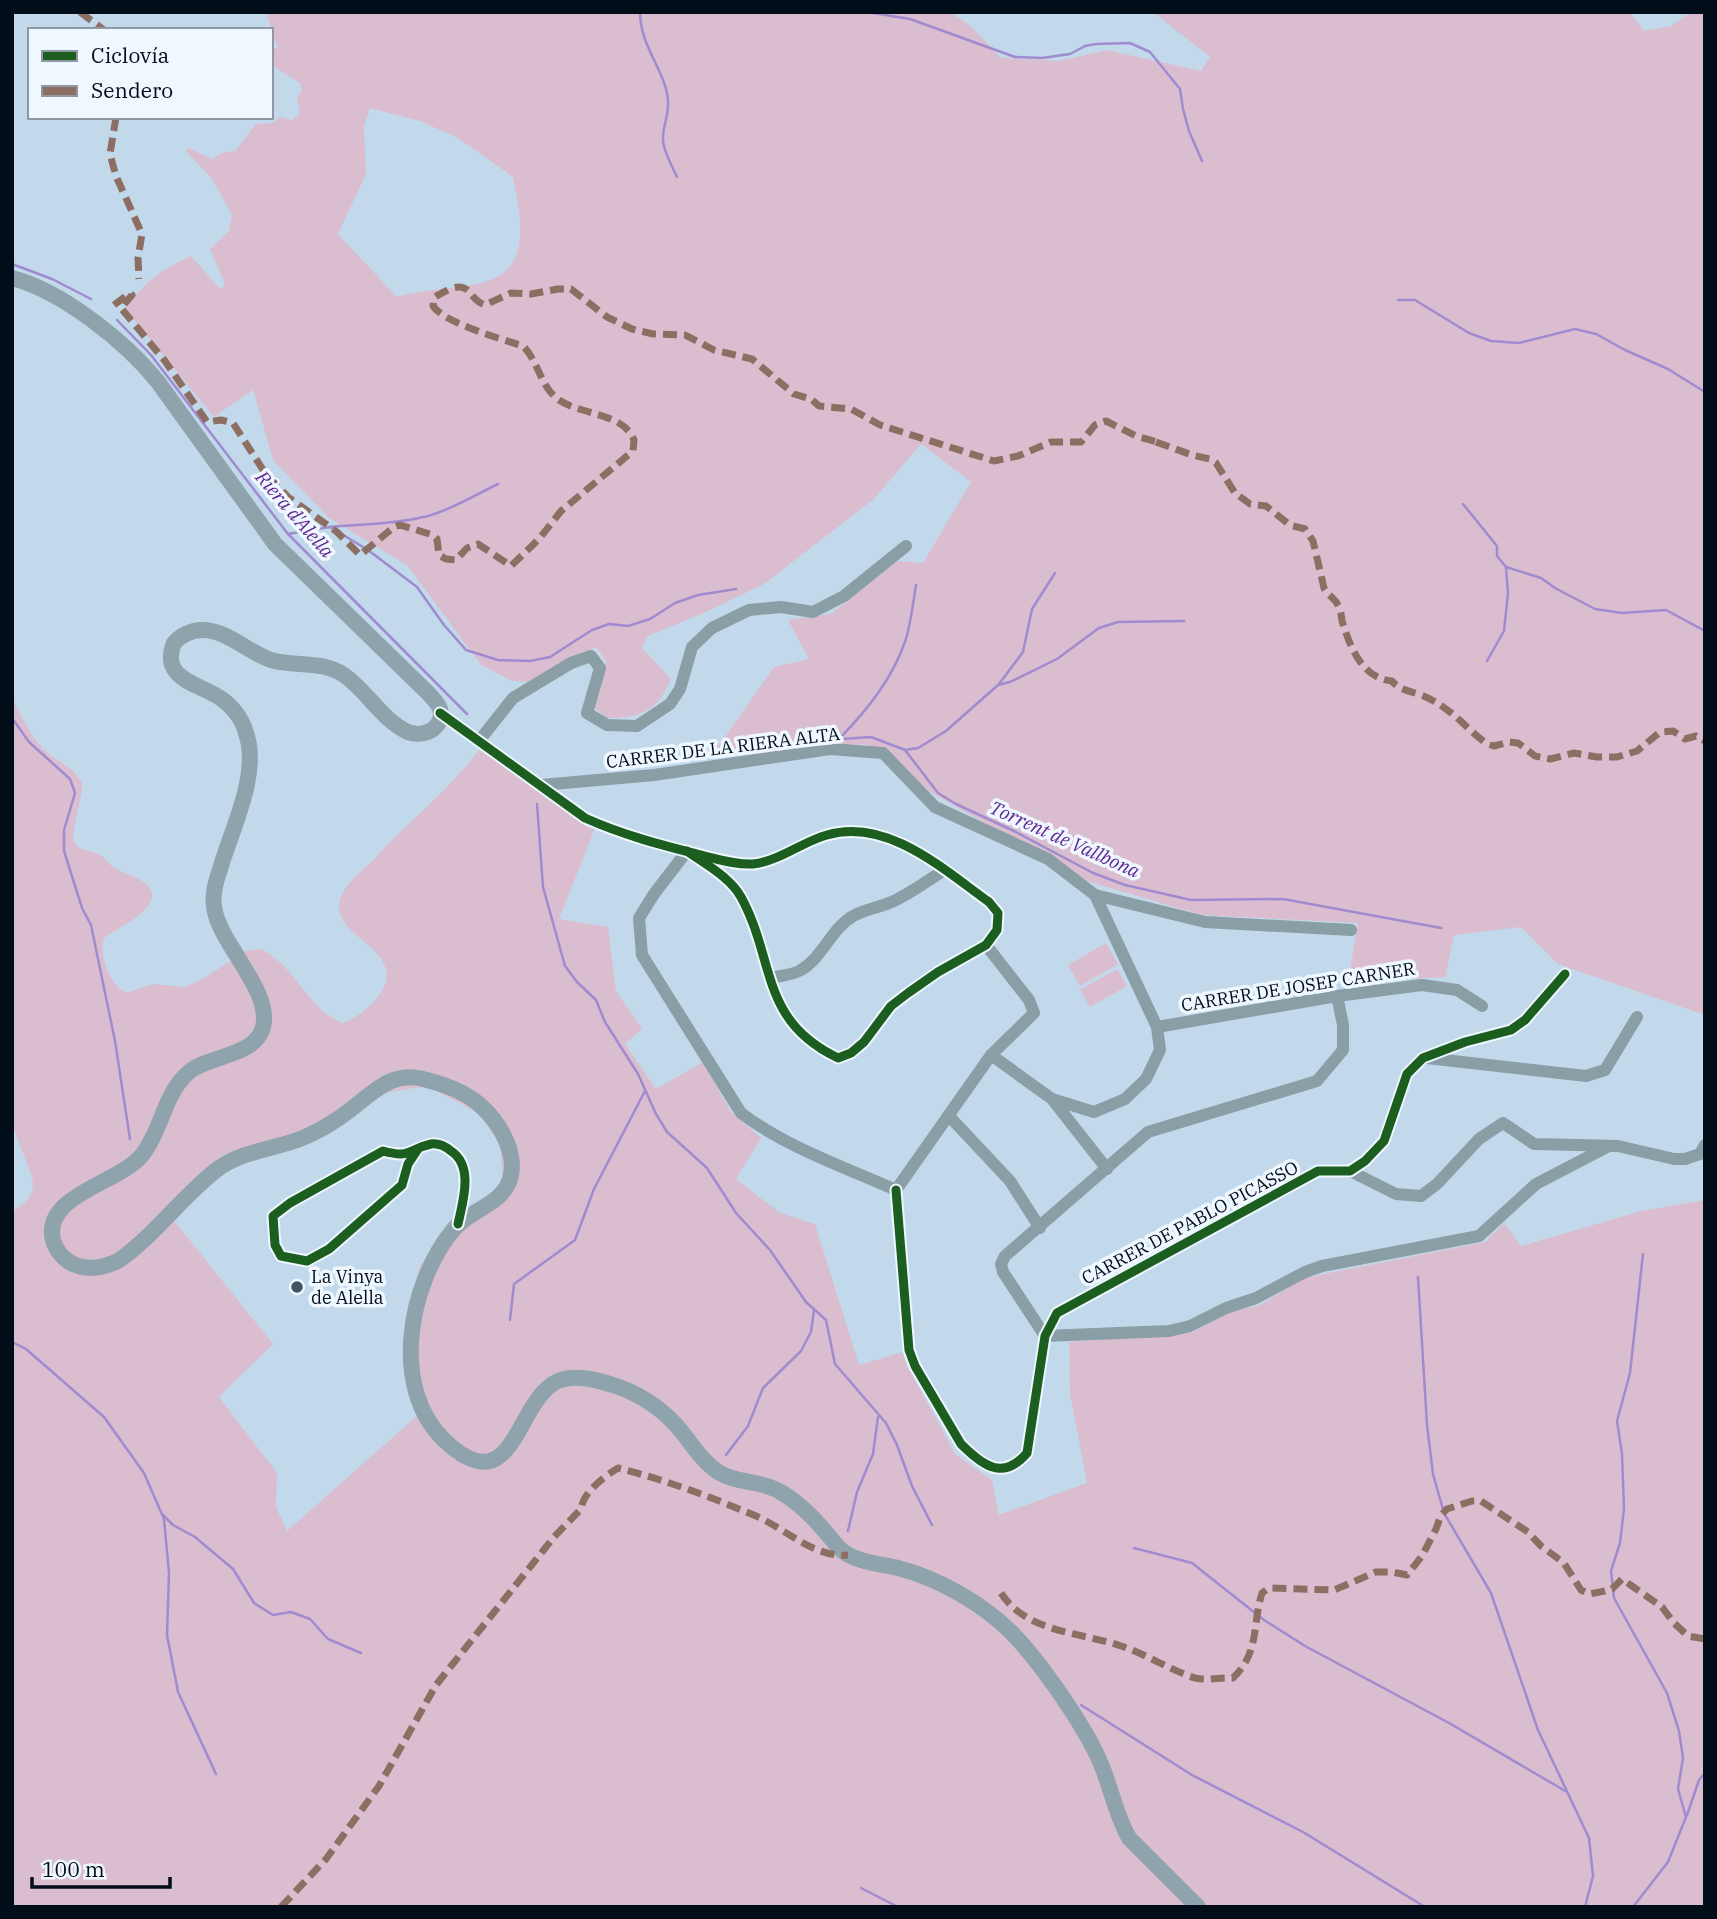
<svg xmlns="http://www.w3.org/2000/svg" width="1717" height="1919" font-family="'IBM Plex Serif',serif">
  <rect width="100%" height="100%" fill="#c2d9ec"/>
  <g fill="#dabecf" fill-rule="evenodd">
    <path d="M 266,12 L 950,12 L 971,26 L 1001,58 L 1059,61 L 1107,50 L 1201,71 L 1210,57 L 1153,12 L 1630,12 L 1644,31 L 1671,26 L 1691,12 L 1705,12 L 1705,1015 L 1558,964 L 1521,927 L 1454,935 L 1445,977 L 1348,982 L 1358,923 L 1201,915 L 1084,880 L 932,793 L 865,744 L 688,760 L 721,743 L 774,667 L 809,659 L 788,620 L 831,614 L 897,561 L 923,563 L 971,482 L 921,444 L 874,499 L 764,584 L 706,612 L 648,636 L 642,648 L 671,679 C 658,711 640,718 607,718 L 594,708 L 606,661 L 596,647 L 532,682 L 512,681 L 481,665 L 407,565 L 329,518 L 273,460 L 253,390 L 214,417 L 125,309 C 146,281 160,270 191,256 L 221,290 L 225,284 L 210,249 L 229,231 L 232,215 L 212,179 L 186,151 L 189,148 L 212,159 L 222,153 L 235,151 L 256,124 L 272,123 L 281,117 L 292,120 L 300,114 L 297,97 L 302,91 L 300,83 L 271,65 L 271,47 L 278,49 ZM 370,108 L 420,121 L 458,138 L 513,177 C 522,224 534,275 472,285 C 445,290 424,289 397,297 L 338,234 L 366,174 L 364,126 Z"/>
    <path d="M 12,696 C 21,717 34,744 53,757 C 68,768 71,766 82,783 C 83,797 70,834 74,841 C 78,851 89,850 97,853 C 106,857 109,866 118,870 C 126,874 136,876 143,882 C 174,903 117,928 104,938 C 99,955 109,984 126,993 L 153,984 L 185,987 L 203,979 L 245,951 L 260,949 C 295,964 307,1010 343,1023 C 356,1018 368,1009 377,998 C 415,950 329,939 340,900 C 344,883 367,868 378,855 C 410,820 450,789 479,750 L 595,828 L 559,919 L 608,927 L 616,991 L 642,1029 L 625,1044 L 656,1089 L 703,1062 L 731,1112 L 761,1138 L 736,1179 L 780,1213 L 815,1224 L 859,1365 L 903,1352 L 906,1364 L 956,1455 L 992,1480 L 999,1515 L 1087,1483 L 1070,1394 L 1069,1342 L 1193,1332 L 1228,1313 L 1260,1305 L 1304,1278 L 1485,1242 L 1504,1223 L 1521,1246 L 1641,1211 L 1705,1200 L 1705,1907 L 12,1907 L 12,1212 C 42,1193 34,1181 23,1153 C 19,1144 17,1135 12,1126 ZM 427,1086 L 478,1113 L 500,1144 L 503,1182 L 420,1265 L 411,1303 L 419,1414 L 287,1531 L 276,1507 L 277,1473 L 219,1397 L 273,1344 L 172,1218 L 225,1169 L 384,1093 Z"/>
    <path d="M 1106,943 L 1118,964 L 1080,986 L 1068,965 Z"/>
    <path d="M 1117,969 L 1127,986 L 1090,1007 L 1080,990 Z"/>
  </g>
  <g fill="none" stroke-linecap="round" stroke-linejoin="round">
    <g stroke="#a08bd0" stroke-width="2.5">
      <path d="M 640,12 C 640,48 667,72 668,102 C 669,115 662,128 663,141 C 664,152 672,166 677,177"/>
      <path d="M 867,12 L 910,19 L 1015,57 L 1042,58 L 1070,54 L 1085,46 L 1096,44 L 1130,43 L 1150,52 L 1180,89 L 1183,109 L 1189,131 L 1202,161"/>
      <path d="M 12,264 L 52,279 L 91,299"/>
      <path d="M 1398,300 L 1415,300 L 1469,333 L 1491,341 L 1519,343 L 1575,329 L 1596,334 L 1625,350 L 1668,369 L 1705,392"/>
      <path d="M 117,320 L 151,355 L 288,534 L 467,714"/>
      <path d="M 1463,504 L 1497,546 L 1497,556 L 1506,567 L 1541,578 L 1555,588 L 1595,609 L 1622,613 L 1666,610 L 1705,631"/>
      <path d="M 330,527 C 363,524 397,524 428,516 C 453,509 475,495 498,484"/>
      <path d="M 288,534 L 330,527 L 368,550 L 417,587 L 444,625 L 466,650 L 498,660 L 530,661 L 550,657 L 592,630 L 609,624 L 628,626 L 650,619 L 675,603 L 698,595 L 736,589"/>
      <path d="M 1487,661 L 1504,631 L 1508,593 L 1506,568"/>
      <path d="M 999,684 L 1023,652 L 1032,609 L 1055,573"/>
      <path d="M 12,718 L 29,742 L 70,779 L 75,793 L 64,830 L 64,851 L 82,908 L 91,925 L 115,1041 L 130,1139"/>
      <path d="M 840,738 C 868,709 893,678 906,639 C 911,622 913,603 916,585"/>
      <path d="M 828,740 L 871,737 L 905,750 L 938,793 L 956,804 L 1016,832 L 1093,873 L 1125,885 L 1191,900 L 1283,899 L 1441,928"/>
      <path d="M 905,750 L 918,748 L 946,731 L 998,685 L 1010,682 L 1057,659 L 1099,628 L 1118,622 L 1184,621"/>
      <path d="M 537,804 L 543,887 L 565,966 L 577,982 L 596,1000 L 605,1022 L 638,1074 L 656,1114 L 667,1132 L 707,1168 L 736,1213 L 770,1250 L 806,1302 L 826,1320 L 835,1364 L 886,1423 L 897,1445 L 912,1486 L 932,1525"/>
      <path d="M 1418,1277 L 1427,1425 L 1433,1474 L 1444,1513 L 1491,1593 L 1538,1730 L 1589,1838 L 1593,1876 L 1585,1907"/>
      <path d="M 510,1320 L 514,1284 L 575,1240 L 594,1189 L 645,1091"/>
      <path d="M 12,1342 L 26,1349 L 104,1417 L 144,1473 L 164,1519 L 169,1573 L 167,1635 L 178,1692 L 216,1774"/>
      <path d="M 726,1455 L 748,1426 L 763,1388 L 801,1351 L 811,1332 L 814,1310"/>
      <path d="M 163,1515 L 173,1525 L 195,1537 L 233,1569 L 254,1603 L 273,1615 L 291,1612 L 310,1619 L 328,1639 L 361,1653"/>
      <path d="M 848,1531 L 857,1492 L 873,1454 L 878,1417"/>
      <path d="M 1134,1548 L 1192,1563 L 1264,1620 L 1305,1646 L 1449,1723 L 1567,1792"/>
      <path d="M 1081,1705 L 1192,1775 L 1303,1832 L 1425,1907"/>
      <path d="M 1687,1815 L 1699,1780 L 1705,1773"/>
      <path d="M 861,1888 L 898,1907"/>
      <path d="M 1633,1907 L 1668,1862 L 1686,1817 L 1678,1789 L 1683,1758 L 1679,1731 L 1667,1693 L 1614,1598 L 1611,1571 L 1620,1543 L 1624,1509 L 1622,1454 L 1617,1421 L 1630,1373 L 1643,1254"/>
    </g>
    <g stroke="#899ea5" stroke-width="12">
      <path d="M 440,713 L 585,818 C 623,835 661,845 701,855 C 718,859 735,865 753,864 C 777,862 804,841 827,835 C 887,817 944,870 989,902 L 998,913 L 997,930 L 986,945 L 938,972 L 908,993 L 891,1006 L 864,1042 L 851,1053 L 838,1058 C 759,1020 776,961 741,897 C 730,877 705,864 687,851"/>
      <path d="M 479,741 L 513,698 L 571,663 L 591,656 L 600,668 L 587,713 L 607,725 L 637,726 L 670,704 L 680,689 L 692,647 L 712,628 L 749,610 L 781,607 L 813,612 L 844,596 L 906,546"/>
      <path d="M 541,785 L 654,775 L 830,749 L 883,753 L 935,807 L 1048,859 L 1095,895 L 1157,1027 L 1160,1050 L 1146,1079 L 1125,1099 L 1094,1112 L 1052,1099 L 991,1055"/>
      <path d="M 687,851 L 654,894 L 639,918 L 642,955 L 741,1113 C 786,1147 844,1167 896,1190"/>
      <path d="M 1095,895 L 1205,922 L 1351,930"/>
      <path d="M 770,978 C 779,976 793,975 801,970 C 823,957 831,929 853,916 C 866,909 881,907 894,901 C 912,892 928,881 944,870"/>
      <path d="M 1157,1027 L 1337,996 L 1422,985 L 1457,990 L 1482,1006"/>
      <path d="M 1427,1058 L 1586,1076 L 1605,1070 L 1637,1017"/>
      <path d="M 1052,1099 L 1107,1169"/>
      <path d="M 949,1116 L 1010,1181 L 1040,1228"/>
      <path d="M 418,1149 L 408,1164 L 402,1185 L 329,1249 L 307,1261 L 281,1256 L 275,1245 L 273,1216 L 290,1203 L 383,1151 C 412,1159 408,1149 431,1144 C 439,1143 445,1146 451,1151 C 474,1166 463,1201 458,1224"/>
      <path d="M 1350,1171 L 1396,1194 L 1421,1196 L 1437,1184 L 1479,1139 L 1503,1123 L 1534,1144 L 1618,1146 L 1674,1159 L 1685,1159 L 1700,1154 L 1705,1145"/>
      <path d="M 896,1190 L 909,1350 L 915,1366 L 961,1444 C 983,1466 1003,1481 1027,1453 L 1045,1336 L 1057,1313 L 1318,1171 L 1350,1171 L 1365,1161 L 1384,1141 L 1407,1074 L 1423,1058 L 1465,1042 L 1511,1030 L 1525,1020 L 1565,974"/>
      <path d="M 896,1190 L 991,1055 L 1034,1013 L 1029,1000 L 986,945"/>
      <path d="M 1045,1336 L 1169,1331 L 1190,1326 L 1226,1308 L 1256,1298 L 1305,1272 L 1322,1266 L 1479,1236 L 1536,1184 L 1609,1146"/>
      <path d="M 1045,1336 L 1003,1272 L 1001,1264 L 1005,1256 L 1148,1132 L 1317,1081 L 1343,1050 L 1343,1025 L 1337,996"/>
    </g>
    <path stroke="#8fa3ac" stroke-width="16" d="M 12,278 C 62,291 126,342 158,382 L 275,544 L 427,692 C 432,697 438,703 440,709 C 445,728 424,738 408,732 C 384,722 366,690 344,675 C 322,660 295,667 271,660 C 247,652 228,630 202,630 C 192,630 181,635 174,643 C 160,678 196,683 217,696 C 231,704 242,718 246,733 C 260,773 233,826 221,866 C 216,881 211,896 215,912 C 223,947 272,992 263,1027 C 255,1057 209,1055 189,1072 C 164,1093 162,1130 142,1155 C 120,1183 42,1195 53,1240 C 56,1250 63,1259 73,1264 C 88,1271 103,1268 118,1261 C 154,1236 180,1199 215,1171 C 241,1150 275,1150 305,1137 C 321,1130 336,1121 350,1110 C 374,1092 393,1069 427,1080 C 446,1085 468,1093 482,1107 C 502,1125 521,1160 507,1186 C 496,1206 467,1212 453,1230 C 409,1284 389,1388 445,1441 C 515,1506 515,1400 558,1381 C 576,1373 601,1381 619,1387 C 643,1396 666,1412 682,1432 C 693,1446 703,1462 718,1472 C 737,1484 763,1480 784,1494 C 798,1503 812,1516 823,1529 C 831,1537 837,1549 847,1554 C 862,1563 881,1564 898,1568 C 938,1578 983,1604 1012,1633 C 1041,1663 1085,1726 1101,1764 C 1111,1788 1116,1815 1129,1838 L 1198,1907"/>
    <g stroke="#8d6e63" stroke-width="7" stroke-dasharray="14 7" stroke-linecap="butt">
      <path d="M 80,12 L 104,30"/>
      <path d="M 116,117 L 110,154 L 116,176 L 142,234 L 138,258 L 139,279"/>
      <path d="M 114,305 L 130,293 L 132,295 L 121,308 L 165,361 L 207,422 L 221,420 L 233,423 L 265,473 L 288,497 L 337,532 L 360,555 L 394,527 L 400,525 L 433,535 L 437,539 L 439,555 L 446,559 L 456,560 L 467,548 L 478,544 L 511,566 L 539,539 L 561,511 L 633,451 L 634,440 C 624,413 581,415 559,400 C 540,387 539,362 523,346 C 502,339 444,323 433,306 L 434,298 C 439,294 444,292 450,289 C 471,281 468,299 485,305 L 511,293 L 531,294 L 558,289 L 571,289 L 607,317 L 632,329 L 653,334 L 685,335 L 714,350 L 752,359 L 794,394 L 811,399 L 819,406 L 851,409 L 880,425 L 994,461 L 1018,456 L 1051,442 L 1081,442 L 1095,425 L 1106,421 L 1136,436 L 1157,442"/>
      <path d="M 1156,442 L 1192,455 L 1210,459 L 1216,463 L 1235,493 L 1250,504 L 1266,506 L 1290,525 L 1305,529 L 1313,541 L 1324,588 C 1327,595 1334,597 1338,605 C 1341,609 1341,615 1342,621 C 1350,646 1361,678 1392,681 C 1399,690 1410,691 1421,695 C 1451,707 1463,726 1487,744 L 1494,746 L 1509,742 L 1518,743 L 1535,756 L 1550,759 L 1574,753 L 1597,757 L 1617,757 L 1637,751 L 1660,732 L 1673,731 L 1685,739 L 1696,736 L 1705,741"/>
      <path d="M 1001,1593 C 1027,1633 1080,1632 1121,1646 C 1146,1654 1170,1670 1195,1678 C 1209,1681 1220,1677 1233,1678 C 1260,1652 1252,1625 1262,1593 L 1269,1588 L 1334,1590 L 1376,1572 L 1392,1572 L 1407,1575 L 1422,1556 L 1436,1529 L 1441,1515 L 1447,1509 L 1472,1501 L 1481,1501 L 1528,1532 L 1541,1546 L 1564,1563 L 1581,1590 L 1589,1594 L 1605,1591 L 1612,1589 L 1622,1579 L 1662,1607 L 1674,1623 L 1688,1636 L 1705,1639"/>
      <path d="M 281,1907 L 326,1859 L 379,1786 L 436,1685 L 554,1537 L 581,1509 C 583,1492 605,1476 618,1468 C 666,1480 711,1497 756,1516 C 786,1529 814,1558 848,1555"/>
    </g>
    <g stroke="#eff7ff" stroke-width="13">
      <g id="cycleway">
        <path d="M 440,713 L 585,818 C 623,835 661,845 701,855 C 718,859 735,865 753,864 C 777,862 804,841 827,835 C 887,817 944,870 989,902 L 998,913 L 997,930 L 986,945 L 938,972 L 908,993 L 891,1006 L 864,1042 L 851,1053 L 838,1058 C 759,1020 776,961 741,897 C 730,877 705,864 687,851"/>
        <path d="M 418,1149 L 408,1164 L 402,1185 L 329,1249 L 307,1261 L 281,1256 L 275,1245 L 273,1216 L 290,1203 L 383,1151 C 412,1159 408,1149 431,1144 C 439,1143 445,1146 451,1151 C 474,1166 463,1201 458,1224"/>
        <path d="M 896,1190 L 909,1350 L 915,1366 L 961,1444 C 983,1466 1003,1481 1027,1453 L 1045,1336 L 1057,1313 L 1318,1171 L 1350,1171 L 1365,1161 L 1384,1141 L 1407,1074 L 1423,1058 L 1465,1042 L 1511,1030 L 1525,1020 L 1565,974"/>
      </g>
    </g>
    <use href="#cycleway" stroke="#1b5e20" stroke-width="9"/>
  </g>
  <circle fill="#455463" stroke="#eff7ff" stroke-width="2.5" cx="297" cy="1287" r="7"/>
  <g text-anchor="middle" stroke-width="7" stroke-linejoin="round" paint-order="stroke">
    <g font-size="18" fill="#010d19" stroke="#eff7ff">
      <text transform="translate(723 748) rotate(-7)" y="6">CARRER DE LA RIERA ALTA</text>
      <text transform="translate(1298 987) rotate(-9)" y="6">CARRER DE JOSEP CARNER</text>
      <text transform="translate(1190 1223) rotate(-28)" y="6">CARRER DE PABLO PICASSO</text>
    </g>
    <g font-size="18" fill="#010d19" stroke="#eff7ff" text-anchor="start">
      <text x="311" y="1283">La Vinya<tspan x="311" dy="21">de Alella</tspan></text>
    </g>
    <g font-size="19" font-style="italic" fill="#612896" stroke="#eff7ff">
      <text transform="translate(295 514) rotate(49)" y="7">Riera d'Alella</text>
      <text transform="translate(1065 839) rotate(24)" y="7">Torrent de Vallbona</text>
    </g>
  </g>
  <rect width="1717" height="1919" fill="none" stroke="#010d19" stroke-width="28"/>
  <rect x="28" y="28" width="245" height="91" fill="#eff7ff" stroke="#9099a3" stroke-width="2"/>
  <rect x="42" y="51" width="35" height="10" fill="#1b5e20" stroke="#9099a3" stroke-width="2"/>
  <text x="91" y="63" font-size="21" fill="#010d19">Ciclovía</text>
  <rect x="42" y="86" width="35" height="10" fill="#8d6e63" stroke="#9099a3" stroke-width="2"/>
  <text x="91" y="98" font-size="21" fill="#010d19">Sendero</text>
  <path d="M32 1877v10h138v-10" fill="none" stroke="#010d19" stroke-width="3.5"/>
  <text x="42" y="1877" font-size="21" fill="#010d19" stroke="#eff7ff" stroke-width="5" paint-order="stroke">100 m</text>
</svg>
